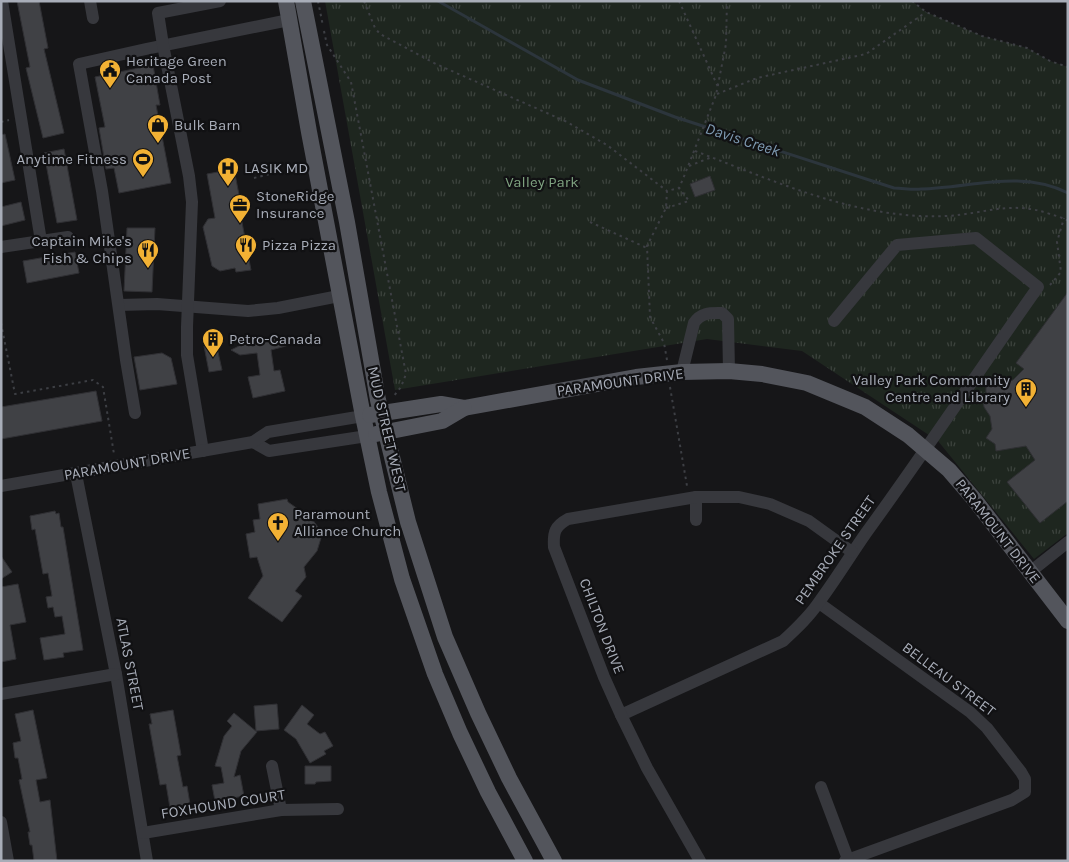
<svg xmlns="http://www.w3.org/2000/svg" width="1069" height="862" font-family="Karla,sans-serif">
  <defs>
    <pattern id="park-tufts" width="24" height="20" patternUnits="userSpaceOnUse" patternTransform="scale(1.25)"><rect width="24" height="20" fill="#1e261f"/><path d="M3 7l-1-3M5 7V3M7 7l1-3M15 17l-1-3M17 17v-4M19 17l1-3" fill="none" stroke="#3c433d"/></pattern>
  </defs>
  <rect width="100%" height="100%" fill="#161618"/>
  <path fill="url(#park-tufts)" d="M 325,1 L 912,1 L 926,12 L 982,36 L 1027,48 L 1050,61 L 1068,67 L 1068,533 L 1034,559 L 938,441 L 802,351 L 707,339 L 395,390 Z"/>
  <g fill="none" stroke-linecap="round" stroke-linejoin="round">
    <path stroke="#2c353c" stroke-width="3" d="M 438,1 L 578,80 L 675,117 L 894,188 C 903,188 912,190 921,189 C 970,188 1021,169 1068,193"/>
  </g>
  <g fill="#404145" stroke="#303034">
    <path d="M 17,1 L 39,1 L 48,48 L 44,49 L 64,133 L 43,138 L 26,68 L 30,67 Z"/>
    <path d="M 153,65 L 160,105 L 156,105 L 171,183 L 119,193 L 114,168 L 106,169 L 99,128 L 105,127 L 95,77 Z"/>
    <path d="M 5,134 L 15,180 L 1,183 L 1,135 Z"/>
    <path d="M 64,149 L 77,220 L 57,223 L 44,153 Z"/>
    <path d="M 234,169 L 240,200 L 238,201 L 251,270 L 236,272 L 235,268 L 220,271 L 212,266 L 203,227 L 208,219 L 215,218 L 207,174 Z"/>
    <path d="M 710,176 L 715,190 L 695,197 L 690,184 Z"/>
    <path d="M 21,202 L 25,220 L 1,226 L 1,207 Z"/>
    <path d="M 127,228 L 155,228 L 152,292 L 124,291 Z"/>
    <path d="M 75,252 L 79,273 L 27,283 L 23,261 Z"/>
    <path d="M 1068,292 L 1068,501 L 1040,523 L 1007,482 L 1035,460 L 1026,446 L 996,451 L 995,444 L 986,438 L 992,429 L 990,416 L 984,407 L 983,400 L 986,395 L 986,385 L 1013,380 L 1024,369 L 1016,363 Z"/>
    <path d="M 286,337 L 290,339 L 290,343 L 286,346 L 271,350 L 274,371 L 280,370 L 285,391 L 253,398 L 248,377 L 260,375 L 257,353 L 240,355 L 231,350 L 241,345 Z"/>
    <path d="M 216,343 L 222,370 L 209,372 L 204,346 Z"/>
    <path d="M 162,353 L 171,358 L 177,384 L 140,390 L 134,357 Z"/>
    <path d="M 96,391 L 102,421 L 1,439 L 1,407 Z"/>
    <path d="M 287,499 L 288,502 L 312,519 L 320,530 L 321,538 L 317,551 L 304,567 L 306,577 L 295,591 L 302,596 L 282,622 L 248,598 L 263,576 L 257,557 L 250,558 L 246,534 L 255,532 L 253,520 L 260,519 L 258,504 Z"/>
    <path d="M 55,511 L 56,514 L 59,513 L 61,527 L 63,527 L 83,650 L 63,653 L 64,657 L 44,660 L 40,638 L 65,634 L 62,616 L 55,617 L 53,607 L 48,608 L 46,597 L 52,596 L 48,573 L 43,574 L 35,529 L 32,530 L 30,516 Z"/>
    <path d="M 1,556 L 12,572 L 1,579 Z"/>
    <path d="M 18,584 L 26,622 L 10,625 L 16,659 L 1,662 L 1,587 Z"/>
    <path d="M 277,704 L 279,729 L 256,731 L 254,706 Z"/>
    <path d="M 302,705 L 314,715 L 307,724 L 320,734 L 325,732 L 333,746 L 324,751 L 326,754 L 310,763 L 296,739 L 284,730 Z"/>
    <path d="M 33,710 L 47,778 L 36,780 L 40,802 L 50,800 L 57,861 L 34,861 L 32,845 L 30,845 L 28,832 L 30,832 L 19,780 L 22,779 L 18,758 L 15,758 L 13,743 L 21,741 L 15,714 Z"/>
    <path d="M 173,710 L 181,755 L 177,756 L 183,787 L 187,786 L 190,804 L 170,808 L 166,784 L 160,785 L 149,724 L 152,724 L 150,714 Z"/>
    <path d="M 234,713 L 257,732 L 241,751 L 234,777 L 240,775 L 244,796 L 215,801 L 212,785 L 224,783 L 221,767 L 215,766 L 224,736 L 232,726 L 227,721 Z"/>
    <path d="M 305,766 L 331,766 L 331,781 L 316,782 L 315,784 L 305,784 Z"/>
  </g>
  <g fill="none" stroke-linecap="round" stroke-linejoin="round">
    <g stroke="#3d3f44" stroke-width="2" stroke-dasharray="2.5 4" stroke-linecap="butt">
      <path d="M 318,1 L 323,26"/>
      <path d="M 364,1 L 375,28 L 380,34 L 436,64 L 565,121 L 607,145 L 667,191"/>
      <path d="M 679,1 L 718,87"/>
      <path d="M 912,1 L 926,12 L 982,36 L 1027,48 L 1050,61 L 1068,67"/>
      <path d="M 324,31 L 327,45 L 351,82 L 406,374 L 401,387 L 393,397"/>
      <path d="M 717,94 L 757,78 L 866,54 L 926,12"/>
      <path d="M 1,122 L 9,120"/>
      <path d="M 695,151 C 775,181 858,220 946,216 C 985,214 1010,200 1050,214 C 1056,216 1062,217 1068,221"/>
      <path d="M 689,166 L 712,157"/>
      <path d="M 254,178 L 278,172"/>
      <path d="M 666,208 L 689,201 L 679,188"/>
      <path d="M 590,222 L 647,248"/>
      <path d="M 1050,285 L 1061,272 L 1057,242 L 1064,218"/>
      <path d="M 1,323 L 15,394 L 93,380 L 103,387 L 114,454"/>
      <path d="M 667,360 L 664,343 L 650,317 L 647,246 L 666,208 L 667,191 L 679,188 L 683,179 L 716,95 L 726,44 L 727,1"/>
      <path d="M 670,387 L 687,486"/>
    </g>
    <g stroke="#37383d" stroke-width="12">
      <path d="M 2,1 L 41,241"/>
      <path d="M 90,1 L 93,18"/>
      <path d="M 1,247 L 68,237"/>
      <path d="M 119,305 L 157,304 L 248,311 L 278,308 L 339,296"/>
      <path d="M 682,372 L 694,323 C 701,312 711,313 722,313 L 728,319 L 729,371"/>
      <path d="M 135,413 L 126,360 L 102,191 L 79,64 L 146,49 L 289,20"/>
      <path d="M 253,442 L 269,451 L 367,436"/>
      <path d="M 203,451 L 187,355 L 187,327 L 192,202 L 189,176 L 163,45 L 158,13 L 220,1"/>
      <path d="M 76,474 L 116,674 L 147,861"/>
      <path d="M 1,486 L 253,442 L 268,432 L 363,416"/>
      <path d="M 696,520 L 696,497"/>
      <path d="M 1030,572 L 1068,542"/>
      <path d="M 819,603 L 970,712 L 987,728 L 1021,772 L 1025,779 L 1025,792 L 1012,800 L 845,861"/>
      <path d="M 1,694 L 116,674"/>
      <path d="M 621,715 L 783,641 C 796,629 809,617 819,602 C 836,579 850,556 866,533 C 925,452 980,369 1038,287 L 976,238 L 897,245 L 834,321"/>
      <path d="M 272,766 L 281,810"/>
      <path d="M 821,787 L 848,859"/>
      <path d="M 1,822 L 8,861"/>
      <path d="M 143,833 L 281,810 L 338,809"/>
      <path d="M 700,861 L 647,768 L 621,715 L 604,677 L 554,547 C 553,532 555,526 568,519 L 696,497 L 739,497 L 770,504 L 809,521 L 852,552"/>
    </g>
    <g stroke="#53555c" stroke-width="16">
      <path d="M 286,1 L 309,132 L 363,416 L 379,492 L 402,579 L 435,674 L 460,733 L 488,792 L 525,861"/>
      <path d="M 303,1 L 347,222 L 378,400 L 408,522 L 445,637 L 478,713 L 509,778 L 554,861"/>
      <path d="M 370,415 L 441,404 L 464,408 L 636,377 L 682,372 L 729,371 L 762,374 L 807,383 L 865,407 L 908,435 L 949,470 L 974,499 L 1068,621"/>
      <path d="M 376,434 L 442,421 L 464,408"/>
    </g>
  </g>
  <defs>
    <g id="civic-pin" transform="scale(1.125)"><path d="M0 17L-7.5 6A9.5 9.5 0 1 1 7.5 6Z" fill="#f2b134" stroke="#111113"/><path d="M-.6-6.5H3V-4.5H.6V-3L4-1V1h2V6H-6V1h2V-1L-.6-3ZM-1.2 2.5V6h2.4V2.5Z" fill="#111"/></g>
    <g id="shop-pin" transform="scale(1.125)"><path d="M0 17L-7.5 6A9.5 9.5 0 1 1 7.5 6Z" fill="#f2b134" stroke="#111113"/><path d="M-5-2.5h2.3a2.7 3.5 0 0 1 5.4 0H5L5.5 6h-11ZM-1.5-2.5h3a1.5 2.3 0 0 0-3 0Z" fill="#111"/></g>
    <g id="stadium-pin" transform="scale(1.125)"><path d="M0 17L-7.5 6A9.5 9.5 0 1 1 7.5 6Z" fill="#f2b134" stroke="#111113"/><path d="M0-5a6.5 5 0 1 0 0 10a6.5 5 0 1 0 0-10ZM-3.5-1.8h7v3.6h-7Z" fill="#111"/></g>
    <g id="hospital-pin" transform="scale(1.125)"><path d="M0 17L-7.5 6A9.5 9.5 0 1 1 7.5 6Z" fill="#f2b134" stroke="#111113"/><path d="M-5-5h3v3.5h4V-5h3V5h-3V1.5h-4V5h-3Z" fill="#111"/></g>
    <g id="office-pin" transform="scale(1.125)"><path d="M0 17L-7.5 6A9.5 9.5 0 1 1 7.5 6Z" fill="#f2b134" stroke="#111113"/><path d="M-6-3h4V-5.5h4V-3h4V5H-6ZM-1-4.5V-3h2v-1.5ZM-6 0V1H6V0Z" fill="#111"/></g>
    <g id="restaurant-pin" transform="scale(1.125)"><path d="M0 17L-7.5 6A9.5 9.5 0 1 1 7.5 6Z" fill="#f2b134" stroke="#111113"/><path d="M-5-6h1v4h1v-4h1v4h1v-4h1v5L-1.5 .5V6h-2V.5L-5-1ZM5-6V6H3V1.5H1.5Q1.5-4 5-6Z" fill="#111"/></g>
    <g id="building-pin" transform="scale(1.125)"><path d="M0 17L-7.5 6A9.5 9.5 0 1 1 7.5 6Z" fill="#f2b134" stroke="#111113"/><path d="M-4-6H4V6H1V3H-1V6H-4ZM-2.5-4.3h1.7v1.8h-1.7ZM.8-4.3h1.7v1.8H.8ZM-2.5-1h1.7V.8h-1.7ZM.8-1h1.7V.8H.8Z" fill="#111"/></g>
    <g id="church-pin" transform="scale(1.125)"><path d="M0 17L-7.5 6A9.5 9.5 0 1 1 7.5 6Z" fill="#f2b134" stroke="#111113"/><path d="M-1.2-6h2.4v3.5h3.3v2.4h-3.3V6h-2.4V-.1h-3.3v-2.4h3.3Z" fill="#111"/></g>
  </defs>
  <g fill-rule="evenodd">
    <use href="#civic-pin" x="110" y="70"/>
    <use href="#shop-pin" x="158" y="125"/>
    <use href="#stadium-pin" x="143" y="159"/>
    <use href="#hospital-pin" x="228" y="168"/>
    <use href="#office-pin" x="240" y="205"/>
    <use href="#restaurant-pin" x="246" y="245"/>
    <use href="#restaurant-pin" x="148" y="250"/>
    <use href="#building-pin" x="213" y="339"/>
    <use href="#building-pin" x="1026" y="389"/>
    <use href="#church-pin" x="278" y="523"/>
  </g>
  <g text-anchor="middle" stroke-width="4.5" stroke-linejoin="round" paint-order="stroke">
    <g font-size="15" fill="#a8adb8" stroke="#111113" text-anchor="start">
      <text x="126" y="66">Heritage Green<tspan x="126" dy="17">Canada Post</tspan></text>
      <text x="174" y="130">Bulk Barn</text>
      <text x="127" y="164" text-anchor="end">Anytime Fitness</text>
      <text x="244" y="173">LASIK MD</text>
      <text x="256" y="201">StoneRidge<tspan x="256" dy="17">Insurance</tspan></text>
      <text x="132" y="246" text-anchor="end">Captain Mike's<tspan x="132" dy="17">Fish &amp; Chips</tspan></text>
      <text x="262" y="250">Pizza Pizza</text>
      <text x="229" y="344">Petro-Canada</text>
      <text x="1010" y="385" text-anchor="end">Valley Park Community<tspan x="1010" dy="17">Centre and Library</tspan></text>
      <text x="294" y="519">Paramount<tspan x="294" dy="17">Alliance Church</tspan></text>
    </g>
    <g font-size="15" fill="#7fa381" stroke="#111113">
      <text x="542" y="187">Valley Park</text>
    </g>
    <g font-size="15" fill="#a8adb8" stroke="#111113">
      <text transform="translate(620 382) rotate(-8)" y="5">PARAMOUNT DRIVE</text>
      <text transform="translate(387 429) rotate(77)" y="5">MUD STREET WEST</text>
      <text transform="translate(127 464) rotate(-10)" y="5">PARAMOUNT DRIVE</text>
      <text transform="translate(998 531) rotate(52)" y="5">PARAMOUNT DRIVE</text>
      <text transform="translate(835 550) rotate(-55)" y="5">PEMBROKE STREET</text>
      <text transform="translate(602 626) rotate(69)" y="5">CHILTON DRIVE</text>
      <text transform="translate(130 664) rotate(79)" y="5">ATLAS STREET</text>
      <text transform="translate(949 679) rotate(37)" y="5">BELLEAU STREET</text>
      <text transform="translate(223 804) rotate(-9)" y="5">FOXHOUND COURT</text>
    </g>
    <g font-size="16" font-style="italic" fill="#7f9bb3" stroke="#111113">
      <text transform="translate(743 139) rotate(18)" y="6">Davis Creek</text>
    </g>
  </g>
  <rect width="1069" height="862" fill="none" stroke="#a8adb8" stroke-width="5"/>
</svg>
